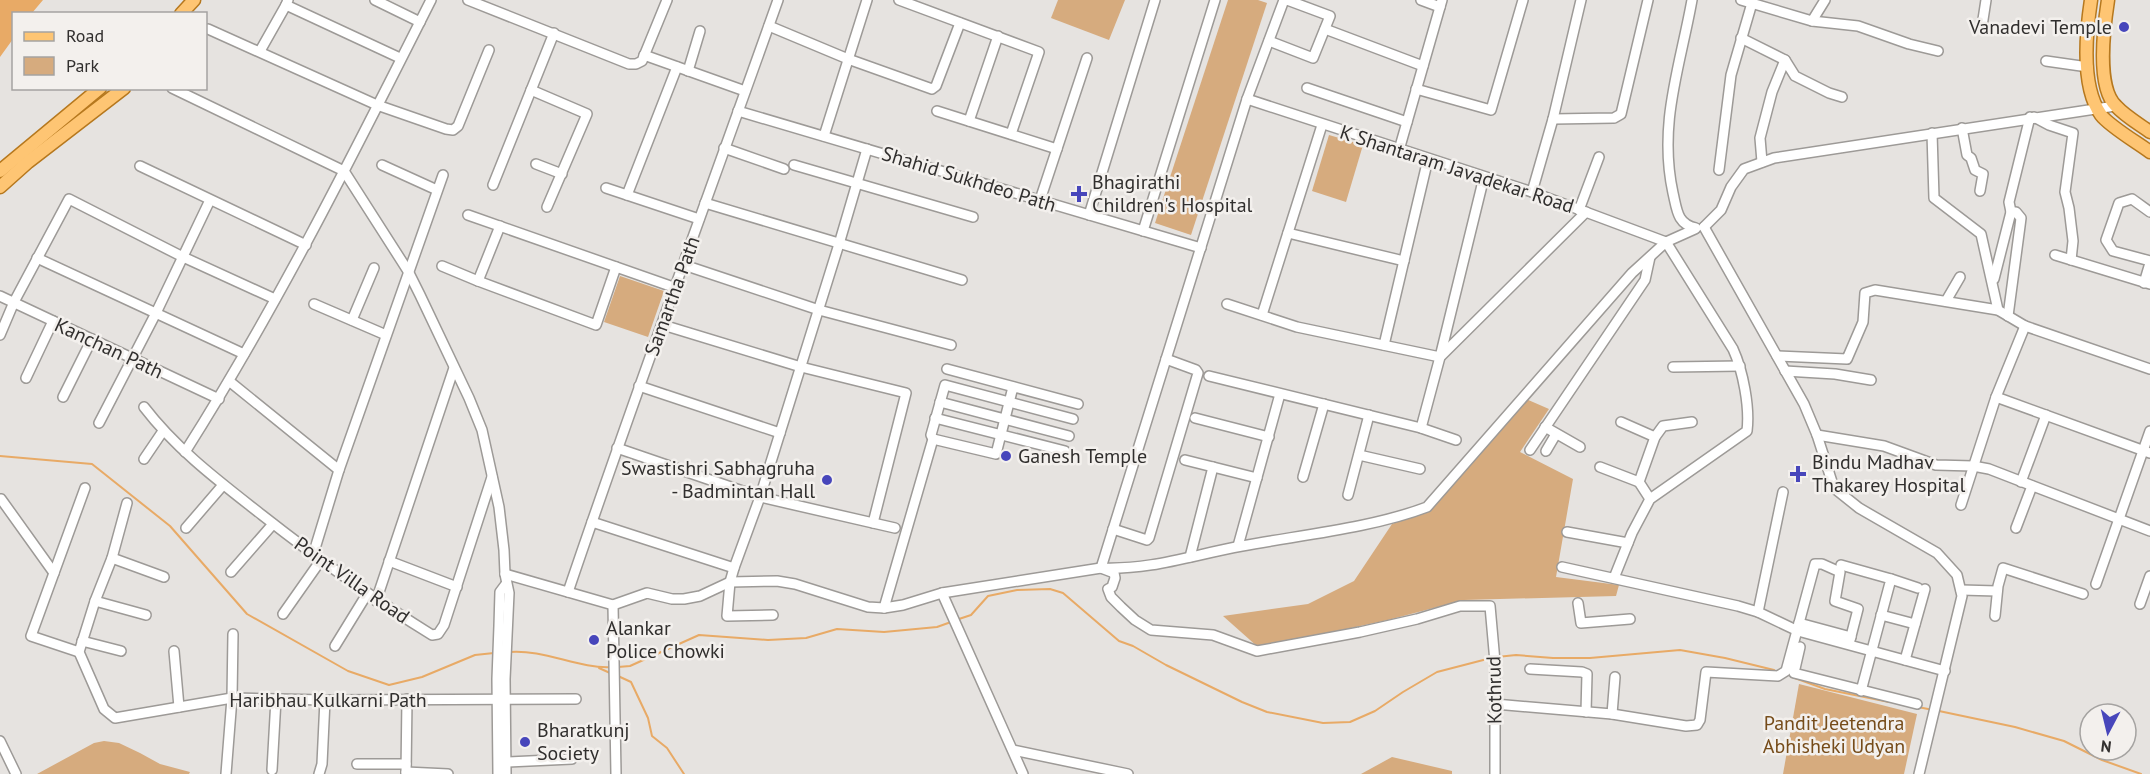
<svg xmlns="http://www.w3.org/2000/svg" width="2150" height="774" font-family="'PT Sans',sans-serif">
  <rect width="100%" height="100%" fill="#e6e3e0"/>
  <g fill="#d6ab7e">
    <path d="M 1058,0 L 1125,0 L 1109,40 L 1051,18 Z"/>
    <path d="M 1228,0 L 1258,0 L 1267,3 L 1191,235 L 1155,223 Z"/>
    <path d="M 1329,135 L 1363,145 L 1346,202 L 1312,191 Z"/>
    <path d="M 620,276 L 664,291 L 648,337 L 604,322 Z"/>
    <path d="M 1526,399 L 1549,409 L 1520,452 L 1573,479 L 1556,577 L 1619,585 L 1616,596 L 1464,600 L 1388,620 L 1259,648 L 1223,616 L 1308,604 L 1354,581 L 1392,524 L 1430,509 Z"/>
    <path d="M 1799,684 L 1917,714 L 1904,774 L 1783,774 Z"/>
    <path d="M 104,741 L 119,743 L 140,753 L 160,764 L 190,772 L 189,774 L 37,774 L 94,743 Z"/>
    <path d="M 1392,757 L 1452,771 L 1452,774 L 1361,774 Z"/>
  </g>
  <path fill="#e8aa66" d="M 0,0 L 43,0 L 32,13 L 14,14 L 13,39 L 0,57 Z"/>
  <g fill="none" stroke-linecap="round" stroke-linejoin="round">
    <g stroke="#e8aa66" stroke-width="2">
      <path d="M 0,456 L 92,464 L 170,526 L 247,614 L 348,671 L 389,685 L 422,677 L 475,655 L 494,653"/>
      <path d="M 956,620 L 971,615 L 988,596 L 1017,590 L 1050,589 L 1063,593 L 1119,641 L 1133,646 L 1166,665 L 1242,702 L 1267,712 L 1323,723 L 1350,722 L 1375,711 L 1403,692 L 1437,672 L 1491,658"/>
      <path d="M 509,652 C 545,649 578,669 612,667"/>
      <path d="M 1497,657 L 1516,655 L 1553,658 L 1590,658 L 1680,650 L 1725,658 L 1774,670"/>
      <path d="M 618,667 L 630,666 L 699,635 L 768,640 L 806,638 L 837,629 L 884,632 L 937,627 L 951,622"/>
      <path d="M 599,668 L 610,673"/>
      <path d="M 618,676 L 631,682 L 648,718 L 652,736 L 667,748 L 684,774"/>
      <path d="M 1792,677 L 1825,689 L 1889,702"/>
      <path d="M 1918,707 L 1933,710"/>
      <path d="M 1939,711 L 2015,727 L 2064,741 L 2102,760 L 2141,774"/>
    </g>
    <g stroke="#9d9a97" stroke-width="12">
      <g id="minor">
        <path d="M 288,0 L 286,5 L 400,58"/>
        <path d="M 375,0 L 420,22"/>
        <path d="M 468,0 L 629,64 L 636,64 L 642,61 L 667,0"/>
        <path d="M 899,0 L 1039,52 L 1011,134"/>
        <path d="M 1284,0 L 1247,99 L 1101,568 L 1114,573 L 1115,578 L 1112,587 L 1108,589 L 1111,597 L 1121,607 L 1135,620 L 1151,630 L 1213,635 L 1257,651 L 1360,632 L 1417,619 L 1460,606 L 1490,606 L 1495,662 L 1495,774"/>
        <path d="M 1421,0 L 1440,7"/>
        <path d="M 1692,0 C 1680,67 1658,124 1673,193 C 1677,210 1677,224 1696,228"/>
        <path d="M 1741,0 L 1812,21 L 1858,26 L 1909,44 L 1938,51"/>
        <path d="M 1812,21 L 1825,0"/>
        <path d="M 769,26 L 848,59 L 932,89 L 936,86 L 960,23"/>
        <path d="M 1982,26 L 1986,0"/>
        <path d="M 208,29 L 377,105 L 446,129 L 453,130 L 458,126 L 489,50"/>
        <path d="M 1325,29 L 1423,66"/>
        <path d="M 1741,38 L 1785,60 L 1795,76 L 1829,93 L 1842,97"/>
        <path d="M 1269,41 L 1313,58 L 1330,16 L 1287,0"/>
        <path d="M 260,51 L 286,5"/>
        <path d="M 644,55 L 745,91"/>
        <path d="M 2046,61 L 2088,67"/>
        <path d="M 688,71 L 700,31"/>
        <path d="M 172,88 L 344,171 L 408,271 L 420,295 L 469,398 L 482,430 L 499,507 L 504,550 L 505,574 L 509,593 L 505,679 L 506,774"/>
        <path d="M 1307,88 L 1407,122"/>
        <path d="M 1416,89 L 1491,110 L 1523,0"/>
        <path d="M 531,90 L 587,114 L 547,207"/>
        <path d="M 1247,99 L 1532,192 L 1666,242 L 1733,349 C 1743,371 1750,407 1747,431 L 1650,499 L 1632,533 L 1614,578"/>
        <path d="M 738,111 L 1201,248"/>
        <path d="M 937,111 L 1057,149"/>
        <path d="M 2034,117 L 2049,125 L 2073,133 L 2065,192 L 2069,208 L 2073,241 L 2071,260"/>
        <path d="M 1553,119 L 1614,118 L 1621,114 L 1648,0"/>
        <path d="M 969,121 L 998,36"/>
        <path d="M 1962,128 L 1967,155 L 1971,158 L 1975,170 L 1983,174 L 1980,191"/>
        <path d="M 1932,133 L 1934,198 L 1981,234 L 1998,310"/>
        <path d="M 824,136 L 867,0"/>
        <path d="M 724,148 L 784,169"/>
        <path d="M 1399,150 L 1442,0"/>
        <path d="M 1762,162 L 1760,138 L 1772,92 L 1785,60"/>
        <path d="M 536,164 L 562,174"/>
        <path d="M 382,165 L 437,190"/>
        <path d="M 794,165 L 973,217"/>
        <path d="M 140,166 L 306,245"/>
        <path d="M 1719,170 L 1731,75 L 1752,3"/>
        <path d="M 493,185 L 554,33"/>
        <path d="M 606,188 L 699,219"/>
        <path d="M 1532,192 L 1553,119 L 1581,0"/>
        <path d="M 627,195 L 677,67"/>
        <path d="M 1040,200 L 1087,58"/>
        <path d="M 705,203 L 962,280"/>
        <path d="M 1579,210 L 1599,157"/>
        <path d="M 2011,212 L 2009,202 L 2030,117"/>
        <path d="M 2150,212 L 2132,199 L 2119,203 L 2106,240 L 2113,251 L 2150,261"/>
        <path d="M 468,215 L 676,288"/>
        <path d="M 1089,215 L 1155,0"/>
        <path d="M 500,226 L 478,281 L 596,325 L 616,267"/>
        <path d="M 1704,227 L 1804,404 L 1817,435 L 1834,488 L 1859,508 L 1937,553 L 1957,575 L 1962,596 L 1919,774"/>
        <path d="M 1704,227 L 1721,210 L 1731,187 L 1744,169 L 1774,158 L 2115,106"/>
        <path d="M 1143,231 L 1215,0"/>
        <path d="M 1288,233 L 1404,261"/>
        <path d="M 2055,255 L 2150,284"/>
        <path d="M 37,258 L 244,354"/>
        <path d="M 684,265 L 819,310 L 951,345"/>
        <path d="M 442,266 L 478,281"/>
        <path d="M 1994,279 L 2011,212 L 2016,212 L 2021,218 L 2020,226 L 2008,316"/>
        <path d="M 2144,283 L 2150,263"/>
        <path d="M 0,296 L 219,399"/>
        <path d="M 1946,301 L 1960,277"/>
        <path d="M 314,304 L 386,335"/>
        <path d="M 1227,304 L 1297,327 L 1440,357 L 1484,177"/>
        <path d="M 1262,315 L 1322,125"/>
        <path d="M 352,320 L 374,268"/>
        <path d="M 663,325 L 801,367 L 906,393 L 873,523"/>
        <path d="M 0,335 L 14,302 L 69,199 L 183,257 L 275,299"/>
        <path d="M 1384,345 L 1428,159"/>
        <path d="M 1777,356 L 1847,359 L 1863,322 L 1865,293 L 1875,290 L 1998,310 L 2025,326 L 2150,369"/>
        <path d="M 1673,367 L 1740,366"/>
        <path d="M 947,369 L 1078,404"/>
        <path d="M 1785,371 L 1835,374 L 1871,380"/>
        <path d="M 1209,376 L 1421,428 L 1456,440"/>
        <path d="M 26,378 L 53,321"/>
        <path d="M 229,381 L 339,470"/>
        <path d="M 639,386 L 780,433"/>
        <path d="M 63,397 L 92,339"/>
        <path d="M 1996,397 L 2150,453"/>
        <path d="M 940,402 L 1069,436"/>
        <path d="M 144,407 C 177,450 220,482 262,515 C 318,559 372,598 432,635 L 438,634 L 444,625 L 492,477"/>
        <path d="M 935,418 L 1065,451"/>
        <path d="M 1195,418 L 1269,437"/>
        <path d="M 1621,422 L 1655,437"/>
        <path d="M 99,423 L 156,313 L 210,200"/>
        <path d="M 1545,427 L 1580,447"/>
        <path d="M 1421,428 L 1440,357 L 1586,212"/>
        <path d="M 1817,435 L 1884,446 L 1936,465 L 1973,466 L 1989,469 L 2150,531"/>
        <path d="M 933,439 L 931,435 L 945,385 L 1073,419"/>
        <path d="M 617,448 L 760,497 L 895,528"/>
        <path d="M 1530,450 L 1645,280 L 1650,257"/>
        <path d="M 1546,451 L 1556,434"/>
        <path d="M 185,452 C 277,307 354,153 431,0"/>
        <path d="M 1359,455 L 1420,469"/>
        <path d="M 144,459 L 163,431"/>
        <path d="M 1185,460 L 1257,478"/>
        <path d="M 1600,467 L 1639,482"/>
        <path d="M 1303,477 L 1324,404"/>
        <path d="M 2021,482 L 2046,415"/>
        <path d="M 1348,495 L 1369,415"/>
        <path d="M 1,499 L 54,573"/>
        <path d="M 1650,499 L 1639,482 L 1655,437 L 1663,426 L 1692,422"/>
        <path d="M 127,503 L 112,558 L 95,601 L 79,652 L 104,709 L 115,718 L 232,698 L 325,700 L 576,699"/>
        <path d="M 1961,505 L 1996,397 L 2025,326"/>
        <path d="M 592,522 L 734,568"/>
        <path d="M 186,528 L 223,485"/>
        <path d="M 2016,528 L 2032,486"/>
        <path d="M 1113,529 L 1147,540 L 1149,538 L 1198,373 L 1196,370 L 1166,359"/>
        <path d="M 1567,532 L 1628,543"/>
        <path d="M 1238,546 L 1280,394"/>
        <path d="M 313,555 L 339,470 L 443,175"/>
        <path d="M 1190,557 L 1213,467"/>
        <path d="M 112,558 L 164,577"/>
        <path d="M 389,561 L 457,587"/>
        <path d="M 1841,565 L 1891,579 L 1861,691"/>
        <path d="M 1562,567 L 1738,606 L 1758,612 L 1798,631 L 1945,671"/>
        <path d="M 231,572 L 273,524"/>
        <path d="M 505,574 L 613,605 L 647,593 L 672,599 L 684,599 L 700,596 L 730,582 L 777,581 L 795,584 L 868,607 L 884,608 L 903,605 L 942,593 L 1101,568 C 1152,570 1192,555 1242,546 C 1301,535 1372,528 1427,507 L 1632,273 L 1666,242 L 1695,229"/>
        <path d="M 1891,579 L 1918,588"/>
        <path d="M 2096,584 L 2150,431"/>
        <path d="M 1961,590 L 1997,591"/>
        <path d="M 568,592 C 635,394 708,197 778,0"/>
        <path d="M 942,593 L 1023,774"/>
        <path d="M 95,601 L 146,615"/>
        <path d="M 376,601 L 454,368"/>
        <path d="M 1578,603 L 1581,623 L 1630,619"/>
        <path d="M 2140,604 L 2150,576"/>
        <path d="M 613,605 L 616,774"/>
        <path d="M 884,608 L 933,439 L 996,454 L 1013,387"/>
        <path d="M 1758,612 L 1783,492"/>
        <path d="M 283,614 L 321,560"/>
        <path d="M 773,615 L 727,616 L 730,582 L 734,568 L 760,497 L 839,244 L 867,149"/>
        <path d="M 1881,615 L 1915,624"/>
        <path d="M 1995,616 L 1998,586 L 2003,568 L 2083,594"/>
        <path d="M 1799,623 L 1851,637"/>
        <path d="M 82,641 L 121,651"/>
        <path d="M 335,646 L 367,594"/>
        <path d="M 1800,647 L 1794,673 L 1917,704"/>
        <path d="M 174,651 L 179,707"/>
        <path d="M 79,652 L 31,636 L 85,488"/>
        <path d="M 1905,660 L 1925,589"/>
        <path d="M 1530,669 L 1582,672 L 1587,674 L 1586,712"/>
        <path d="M 1495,704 L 1612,714 L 1686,726 L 1697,725 L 1700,720 L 1706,672 L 1778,676 L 1786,671 L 1815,564 L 1822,564 L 1840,572 L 1835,601 L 1858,609 L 1849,644"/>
        <path d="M 1612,714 L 1615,677"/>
        <path d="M 0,741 L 16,774"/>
        <path d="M 1013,750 L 1128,774"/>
        <path d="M 506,762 L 572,759"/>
        <path d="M 357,764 L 406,764"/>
        <path d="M 272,770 L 276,699"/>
        <path d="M 406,772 L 448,774"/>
        <path d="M 226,774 L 232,698 L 233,634"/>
        <path d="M 319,774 L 322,764 L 325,700"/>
        <path d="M 406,774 L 407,699"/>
        <path d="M 498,774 L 497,679 L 499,626 L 500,592 L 506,584"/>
      </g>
    </g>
    <g stroke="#b6781e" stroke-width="15">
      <g id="major">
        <path d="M 2091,0 C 2086,33 2081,87 2101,115 C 2109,126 2138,143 2150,152"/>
        <path d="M 2108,0 C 2104,26 2096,87 2116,106 C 2125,116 2139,124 2150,132"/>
        <path d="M 181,14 L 194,0"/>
        <path d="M 0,171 L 100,88"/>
        <path d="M 0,187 L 28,162 L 124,88"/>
      </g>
    </g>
    <use href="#minor" stroke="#fff" stroke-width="9"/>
    <use href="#major" stroke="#fec573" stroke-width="12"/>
  </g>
  <g fill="#4746bb" stroke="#f3f0ed" stroke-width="2">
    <circle cx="2124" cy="27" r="6"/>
    <path d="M1076 185h6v6h6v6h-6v6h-6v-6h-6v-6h6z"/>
    <circle cx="1006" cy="456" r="6"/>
    <path d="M1795 465h6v6h6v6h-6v6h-6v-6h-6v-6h6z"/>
    <circle cx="827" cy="480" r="6"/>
    <circle cx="594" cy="640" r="6"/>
    <circle cx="525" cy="742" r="6"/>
  </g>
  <g text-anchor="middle" stroke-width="5" stroke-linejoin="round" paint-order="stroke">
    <g font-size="20" fill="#312f2e" stroke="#f3f0ed" text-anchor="start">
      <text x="2112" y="34" text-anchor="end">Vanadevi Temple</text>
      <text x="1092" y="189">Bhagirathi<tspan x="1092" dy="23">Children's Hospital</tspan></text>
      <text x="1018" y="463">Ganesh Temple</text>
      <text x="1812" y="469">Bindu Madhav<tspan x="1812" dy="23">Thakarey Hospital</tspan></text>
      <text x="815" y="475" text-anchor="end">Swastishri Sabhagruha<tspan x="815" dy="23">- Badmintan Hall</tspan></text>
      <text x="606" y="635">Alankar<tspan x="606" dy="23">Police Chowki</tspan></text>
      <text x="537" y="737">Bharatkunj<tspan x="537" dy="23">Society</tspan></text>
    </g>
    <g font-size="20" fill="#312f2e" stroke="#f3f0ed">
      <text transform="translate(1457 169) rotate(18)" y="7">K Shantaram Javadekar Road</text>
      <text transform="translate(969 179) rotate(17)" y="7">Shahid Sukhdeo Path</text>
      <text transform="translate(672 296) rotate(-70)" y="7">Samartha Path</text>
      <text transform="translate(109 348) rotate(25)" y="7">Kanchan Path</text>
      <text transform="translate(352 580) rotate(35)" y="7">Point Villa Road</text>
      <text transform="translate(1494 690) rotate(-91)" y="7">Kothrud</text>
      <text x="328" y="707">Haribhau Kulkarni Path</text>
    </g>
    <g font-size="20" fill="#764c1a" stroke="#f3f0ed">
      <text x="1834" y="730">Pandit Jeetendra<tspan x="1834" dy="23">Abhisheki Udyan</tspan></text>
    </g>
  </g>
  <rect x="12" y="12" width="195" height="78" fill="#f3f0ed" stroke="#a5a3a1" stroke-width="1.5"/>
  <rect x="24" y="32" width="30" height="9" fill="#fec573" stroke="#a5a3a1" stroke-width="1.5"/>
  <text x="66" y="42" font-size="18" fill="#312f2e">Road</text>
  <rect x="24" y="57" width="30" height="18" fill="#d6ab7e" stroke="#a5a3a1" stroke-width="1.5"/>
  <text x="66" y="72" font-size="18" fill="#312f2e">Park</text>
  <g transform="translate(2108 732) rotate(187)"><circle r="28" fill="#f3f0ed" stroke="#a5a3a1" stroke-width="1.5"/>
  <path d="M0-4.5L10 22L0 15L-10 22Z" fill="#4746bb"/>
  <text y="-9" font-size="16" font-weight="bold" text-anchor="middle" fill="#312f2e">N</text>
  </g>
</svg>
